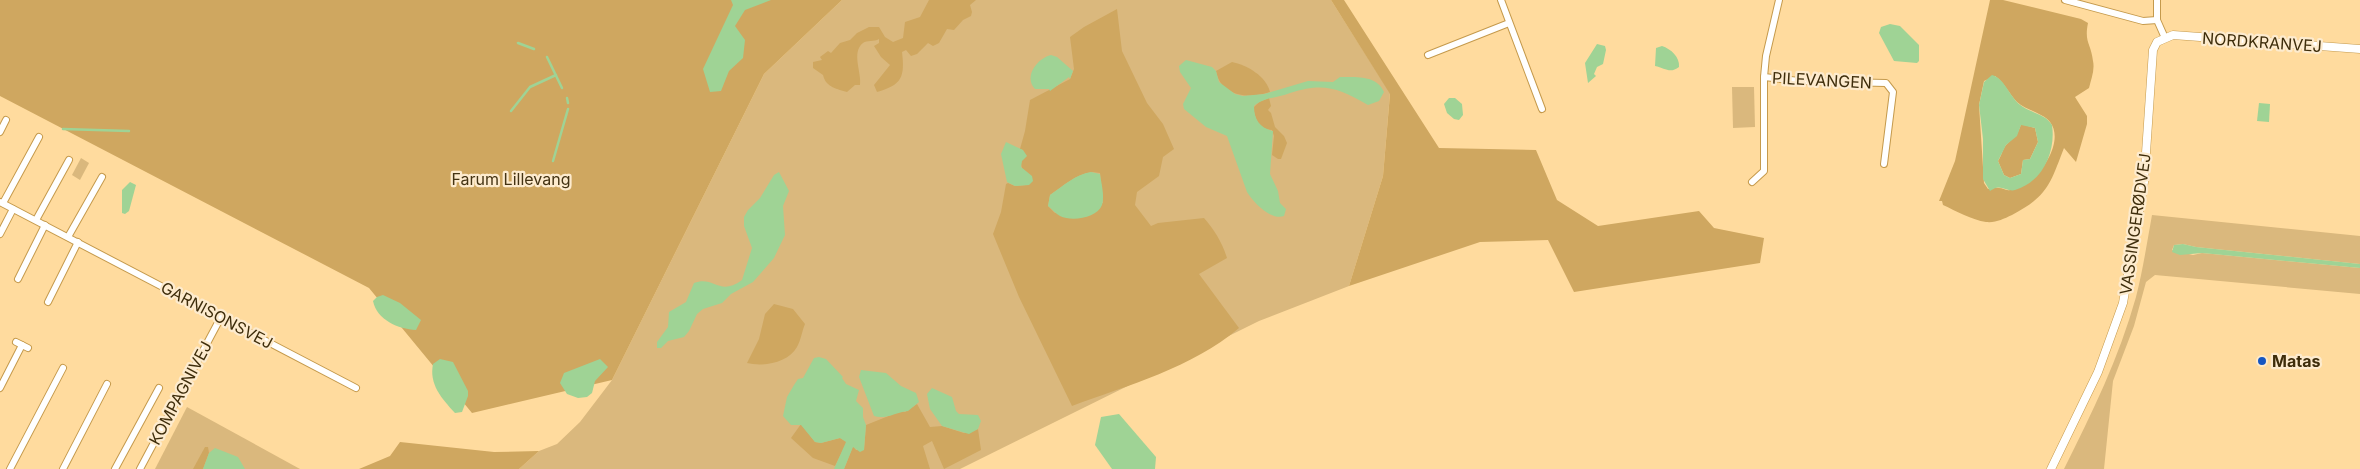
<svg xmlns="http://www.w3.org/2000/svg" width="2360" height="469" font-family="Inter,sans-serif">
  <rect width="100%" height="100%" fill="#ffdb9e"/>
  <g fill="#dab87d">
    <path d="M 842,0 L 1331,0 L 1390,93 L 1383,176 L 1349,286 L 1259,321 L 960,469 L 519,469 L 539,451 L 557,444 L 580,422 L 612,380 L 764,74 Z"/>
    <path d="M 1732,87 L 1754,87 L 1755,127 L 1733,128 Z"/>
    <path d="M 81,158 L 89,163 L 80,180 L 72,175 Z"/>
    <path d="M 2152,215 L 2360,236 L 2360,264 L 2196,247 L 2183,244 L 2174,245 L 2172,250 L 2193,255 L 2202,253 L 2360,268 L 2360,294 L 2155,275 L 2146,282 L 2134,326 L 2113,381 L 2104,469 L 2064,469 C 2092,413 2119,358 2136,297 C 2143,270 2147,242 2152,215 Z"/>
    <path d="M 187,407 L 300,469 L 155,469 Z"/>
  </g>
  <g fill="#cfa760" fill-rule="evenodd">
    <path d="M 0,0 L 842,0 L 764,74 L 612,380 L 472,413 L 369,288 L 0,96 Z"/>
    <path d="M 929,0 L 976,0 L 970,5 L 972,12 L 971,16 L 963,20 L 954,30 L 947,29 L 939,43 L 933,46 L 928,43 L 917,54 L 911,56 L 906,50 L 902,52 C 905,77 902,85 877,92 L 874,85 L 890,65 L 881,57 L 874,46 L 879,43 L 879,39 C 874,42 867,40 863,43 C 851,52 862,73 860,85 L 855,85 L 847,92 C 838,89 826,88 823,75 L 813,68 L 813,62 L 822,60 L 820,57 L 828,51 L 831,53 L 840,43 L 850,40 L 857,33 L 869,27 L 879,27 L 885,37 L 893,42 L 903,38 L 905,22 L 920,17 Z"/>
    <path d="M 1331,0 L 1344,0 L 1439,148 L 1536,150 L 1557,200 L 1598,226 L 1699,211 L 1714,228 L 1764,238 L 1760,263 L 1574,292 L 1548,240 L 1480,242 L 1349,286 L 1383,176 L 1390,94 Z"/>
    <path d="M 1990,0 L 2003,0 L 2081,19 L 2088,23 C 2084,43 2091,43 2093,61 C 2095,70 2091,79 2089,88 L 2075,97 L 2087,116 L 2087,124 L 2076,162 L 2064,148 C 2050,184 2048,196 2012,215 C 2003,219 1996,223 1986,222 C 1972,220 1956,211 1943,205 L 1942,201 L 1939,201 L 1955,161 ZM 1995,76 C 2005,83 2009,94 2017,102 C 2027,111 2042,112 2050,122 C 2067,144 2034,188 2010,190 C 2006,191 2003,188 1999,188 C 1996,187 1991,189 1988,189 L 1984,183 L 1979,105 L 1984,81 Z"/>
    <path d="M 1117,9 L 1122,51 L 1147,103 L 1163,124 L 1174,149 L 1163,157 L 1159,176 L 1137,192 L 1135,205 L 1151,226 L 1158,223 L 1204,218 C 1215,231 1222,242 1227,258 L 1199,274 L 1239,328 C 1192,368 1128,385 1072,406 L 1019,297 L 993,234 L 1001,212 L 1006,184 L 1008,183 L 1015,186 L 1026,185 L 1021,164 L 1023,150 L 1020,149 L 1025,131 L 1030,100 L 1070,79 L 1074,69 L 1070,37 L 1084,27 ZM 1092,172 L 1100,173 L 1103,203 L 1055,213 L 1048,206 L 1050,195 C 1063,186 1076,174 1092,172 Z"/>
    <path d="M 1232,62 C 1247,65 1266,76 1270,92 C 1249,99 1221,97 1216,71 Z"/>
    <path d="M 1269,98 L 1271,106 L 1268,110 L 1271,113 L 1275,127 L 1284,136 L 1287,143 L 1281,159 L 1278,159 L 1272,155 L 1274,136 L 1272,130 C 1258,129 1256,120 1253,108 L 1259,102 Z"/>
    <path d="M 2021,124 L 2035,128 L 2038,142 L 2030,159 L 2023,160 L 2021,174 L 2010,178 L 2004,175 L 1998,161 C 2001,157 2003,148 2006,145 C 2013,138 2018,135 2021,124 Z"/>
    <path d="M 774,304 L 793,309 L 805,324 C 802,331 801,340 797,347 C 788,363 763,367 747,363 L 759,339 L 765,314 Z"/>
    <path d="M 917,404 L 930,427 L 942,426 L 964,433 L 978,429 L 981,450 L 944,469 L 932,441 L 923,446 L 930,469 L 844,469 L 853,446 L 856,450 L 864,450 L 866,425 L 901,411 L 905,412 Z"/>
    <path d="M 801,424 L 815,442 L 821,443 L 840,438 L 847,442 L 835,466 L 813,458 L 791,438 Z"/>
    <path d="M 400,442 L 494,452 L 539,451 L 519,469 L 359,469 L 390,456 Z"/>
    <path d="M 205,447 L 208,447 L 209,453 L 203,469 L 193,469 Z"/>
  </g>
  <g fill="#9fd395" fill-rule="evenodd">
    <path d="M 731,0 L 771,0 L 745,10 L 735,26 L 745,40 L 743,58 L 729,71 L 721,91 L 710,92 L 703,69 L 733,5 Z"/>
    <path d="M 1890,24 L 1900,26 L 1919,45 L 1919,61 L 1917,63 L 1894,61 L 1879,33 L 1881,27 Z"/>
    <path d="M 1597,44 L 1605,46 L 1606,50 L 1603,64 L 1597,67 L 1594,74 L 1596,76 L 1588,83 L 1585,63 Z"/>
    <path d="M 1662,46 C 1671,49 1680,57 1679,67 C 1670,74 1665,68 1655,66 L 1656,48 Z"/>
    <path d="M 1051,55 L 1057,57 L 1073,71 L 1070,79 L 1069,77 L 1050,91 L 1049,89 L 1035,89 C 1023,76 1038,58 1051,55 Z"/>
    <path d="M 1186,60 L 1212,67 L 1216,71 L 1219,82 L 1235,94 L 1243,96 L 1264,94 L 1308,81 L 1333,82 L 1340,77 C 1356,77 1377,75 1384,92 L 1379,101 L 1368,105 C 1338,88 1324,82 1290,93 C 1278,98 1264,97 1254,106 C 1254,120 1260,128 1273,131 L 1270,174 L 1278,191 L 1280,203 L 1286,209 L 1284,216 C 1271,221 1253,202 1247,192 L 1227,136 L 1206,127 L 1184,109 L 1183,104 L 1191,88 L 1180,72 L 1179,66 Z"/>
    <path d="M 1992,75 C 2004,78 2009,95 2019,104 C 2029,113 2045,113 2052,125 C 2056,151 2043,182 2015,190 C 2009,192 2002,186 1996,188 C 1994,188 1992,190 1990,191 L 1983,179 L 1983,139 L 1979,105 L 1984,82 ZM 2021,125 L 2035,128 L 2038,142 L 2030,159 L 2023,160 L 2021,174 L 2010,178 L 2004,175 L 1998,161 L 2006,145 L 2017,136 Z"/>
    <path d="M 1449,98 L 1455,98 L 1462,104 L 1463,115 L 1459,120 L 1454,119 L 1447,113 L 1444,104 Z"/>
    <path d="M 2259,103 L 2270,104 L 2269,122 L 2257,121 Z"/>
    <path d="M 1006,142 L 1023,150 L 1027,156 L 1022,161 L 1021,167 L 1032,176 L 1033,181 L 1029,185 L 1015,186 L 1007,182 L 1001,154 Z"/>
    <path d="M 779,172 L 789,191 L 783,206 L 785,235 L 774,258 L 753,282 L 731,294 L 722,303 L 703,309 L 697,314 L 689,331 L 684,337 L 668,341 L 661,348 L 657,348 L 657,342 L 668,327 L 669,312 L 686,302 L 694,283 C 714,275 719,297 742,280 L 752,248 L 744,226 L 744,217 L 748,210 L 760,198 L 774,175 Z"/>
    <path d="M 1091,172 L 1100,174 C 1101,182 1105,196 1102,205 C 1097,218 1072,222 1060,216 C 1056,214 1052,209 1048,206 L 1050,195 C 1063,186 1076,174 1091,172 Z"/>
    <path d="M 130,182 L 136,185 L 129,211 L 125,214 L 122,213 L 122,190 Z"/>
    <path d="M 2183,244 L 2196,247 L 2360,264 L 2360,268 L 2202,253 L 2180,255 L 2172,252 L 2174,245 Z"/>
    <path d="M 383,295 L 400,303 L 421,320 L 416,330 C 398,329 377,320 373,301 L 377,297 Z"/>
    <path d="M 819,357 L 826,359 L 843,377 L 842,378 L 846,384 L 859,390 L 856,401 L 863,408 L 863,417 L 866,425 L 864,450 L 860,452 L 853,447 L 844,469 L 834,469 L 846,442 L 840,438 L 821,443 L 815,442 L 801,425 L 791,425 L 783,416 L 787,397 L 794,385 L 798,379 L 803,378 L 814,358 Z"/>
    <path d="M 440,359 L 453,362 L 468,391 L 468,396 L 462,412 L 455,413 C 441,398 429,384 433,364 Z"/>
    <path d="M 600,359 L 608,367 L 595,381 L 592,393 L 587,397 L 578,398 L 567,394 L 560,383 L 564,373 Z"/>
    <path d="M 861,370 L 886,373 L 901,386 L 916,393 L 919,402 L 908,411 C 897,412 885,420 874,416 L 859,377 Z"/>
    <path d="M 932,388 L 952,397 L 956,411 L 959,414 L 978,415 L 981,421 L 978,429 L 969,434 L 942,426 L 930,409 L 927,394 Z"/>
    <path d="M 1119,414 L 1156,457 L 1155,469 L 1112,469 L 1095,445 L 1101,417 Z"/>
    <path d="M 215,448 L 238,457 L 245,469 L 203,469 L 209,453 Z"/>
  </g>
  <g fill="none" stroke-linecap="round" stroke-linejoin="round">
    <g stroke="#9fd395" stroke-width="2.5">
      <path d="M 518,43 L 534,49"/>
      <path d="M 547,57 L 562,88"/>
      <path d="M 567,98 L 568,103"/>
      <path d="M 511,111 L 530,87 L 556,75"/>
      <path d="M 63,129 L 129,131"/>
      <path d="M 553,161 L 568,109"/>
    </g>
    <g stroke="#c59a4c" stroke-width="8">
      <g id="minor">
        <path d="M 1501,0 L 1542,109"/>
        <path d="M 2065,0 L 2143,21 L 2157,20"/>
        <path d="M 2157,0 L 2157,20 L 2165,38"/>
        <path d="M 1428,55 L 1509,23"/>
        <path d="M 1764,77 L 1799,81 L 1886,83 L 1893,92 L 1884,164"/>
        <path d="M 0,132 L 6,120"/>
        <path d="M 1752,182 L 1764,171 L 1764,77 L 1766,56 L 1779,0"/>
        <path d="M 0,202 L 356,388"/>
        <path d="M 3,203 L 39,137"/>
        <path d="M 36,220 L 69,160"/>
        <path d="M 0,234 L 13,209"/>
        <path d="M 68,237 L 102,177"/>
        <path d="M 18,279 L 45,225"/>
        <path d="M 48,302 L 78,242"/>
        <path d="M 16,342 L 28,348"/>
        <path d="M 0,388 L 22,345"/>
        <path d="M 10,469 L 63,368"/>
        <path d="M 63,469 L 107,384"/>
        <path d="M 115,469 L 159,388"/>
        <path d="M 140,469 L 221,317"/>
      </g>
    </g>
    <g stroke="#c59a4c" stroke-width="9">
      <path id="tertiary" d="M 2051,469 L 2098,372 L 2123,303 L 2144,182 L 2153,50 L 2157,42 L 2173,35 L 2360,49"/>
    </g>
    <use href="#minor" stroke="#fff" stroke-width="6"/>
    <use href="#tertiary" stroke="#fff" stroke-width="8"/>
  </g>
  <circle fill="#1556c1" stroke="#fdebce" stroke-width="2" cx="2262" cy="361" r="5"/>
  <g text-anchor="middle" stroke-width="4.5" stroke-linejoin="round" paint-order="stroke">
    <g font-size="16" fill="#3e2d0b" stroke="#fdebce">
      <text transform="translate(2262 42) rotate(4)" y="6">NORDKRANVEJ</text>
      <text transform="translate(1822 80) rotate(3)" y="6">PILEVANGEN</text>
      <text transform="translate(2135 224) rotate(-82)" y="6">VASSINGERØDVEJ</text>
      <text transform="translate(217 315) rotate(28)" y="6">GARNISONSVEJ</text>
      <text transform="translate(180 393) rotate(-62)" y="6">KOMPAGNIVEJ</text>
    </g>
    <g font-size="16" fill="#443313" stroke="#fdebce">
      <text x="511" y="185">Farum Lillevang</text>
    </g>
    <g font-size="16" font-weight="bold" fill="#3e2d0b" stroke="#fdebce" text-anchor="start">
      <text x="2272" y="367">Matas</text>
    </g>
  </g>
</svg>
